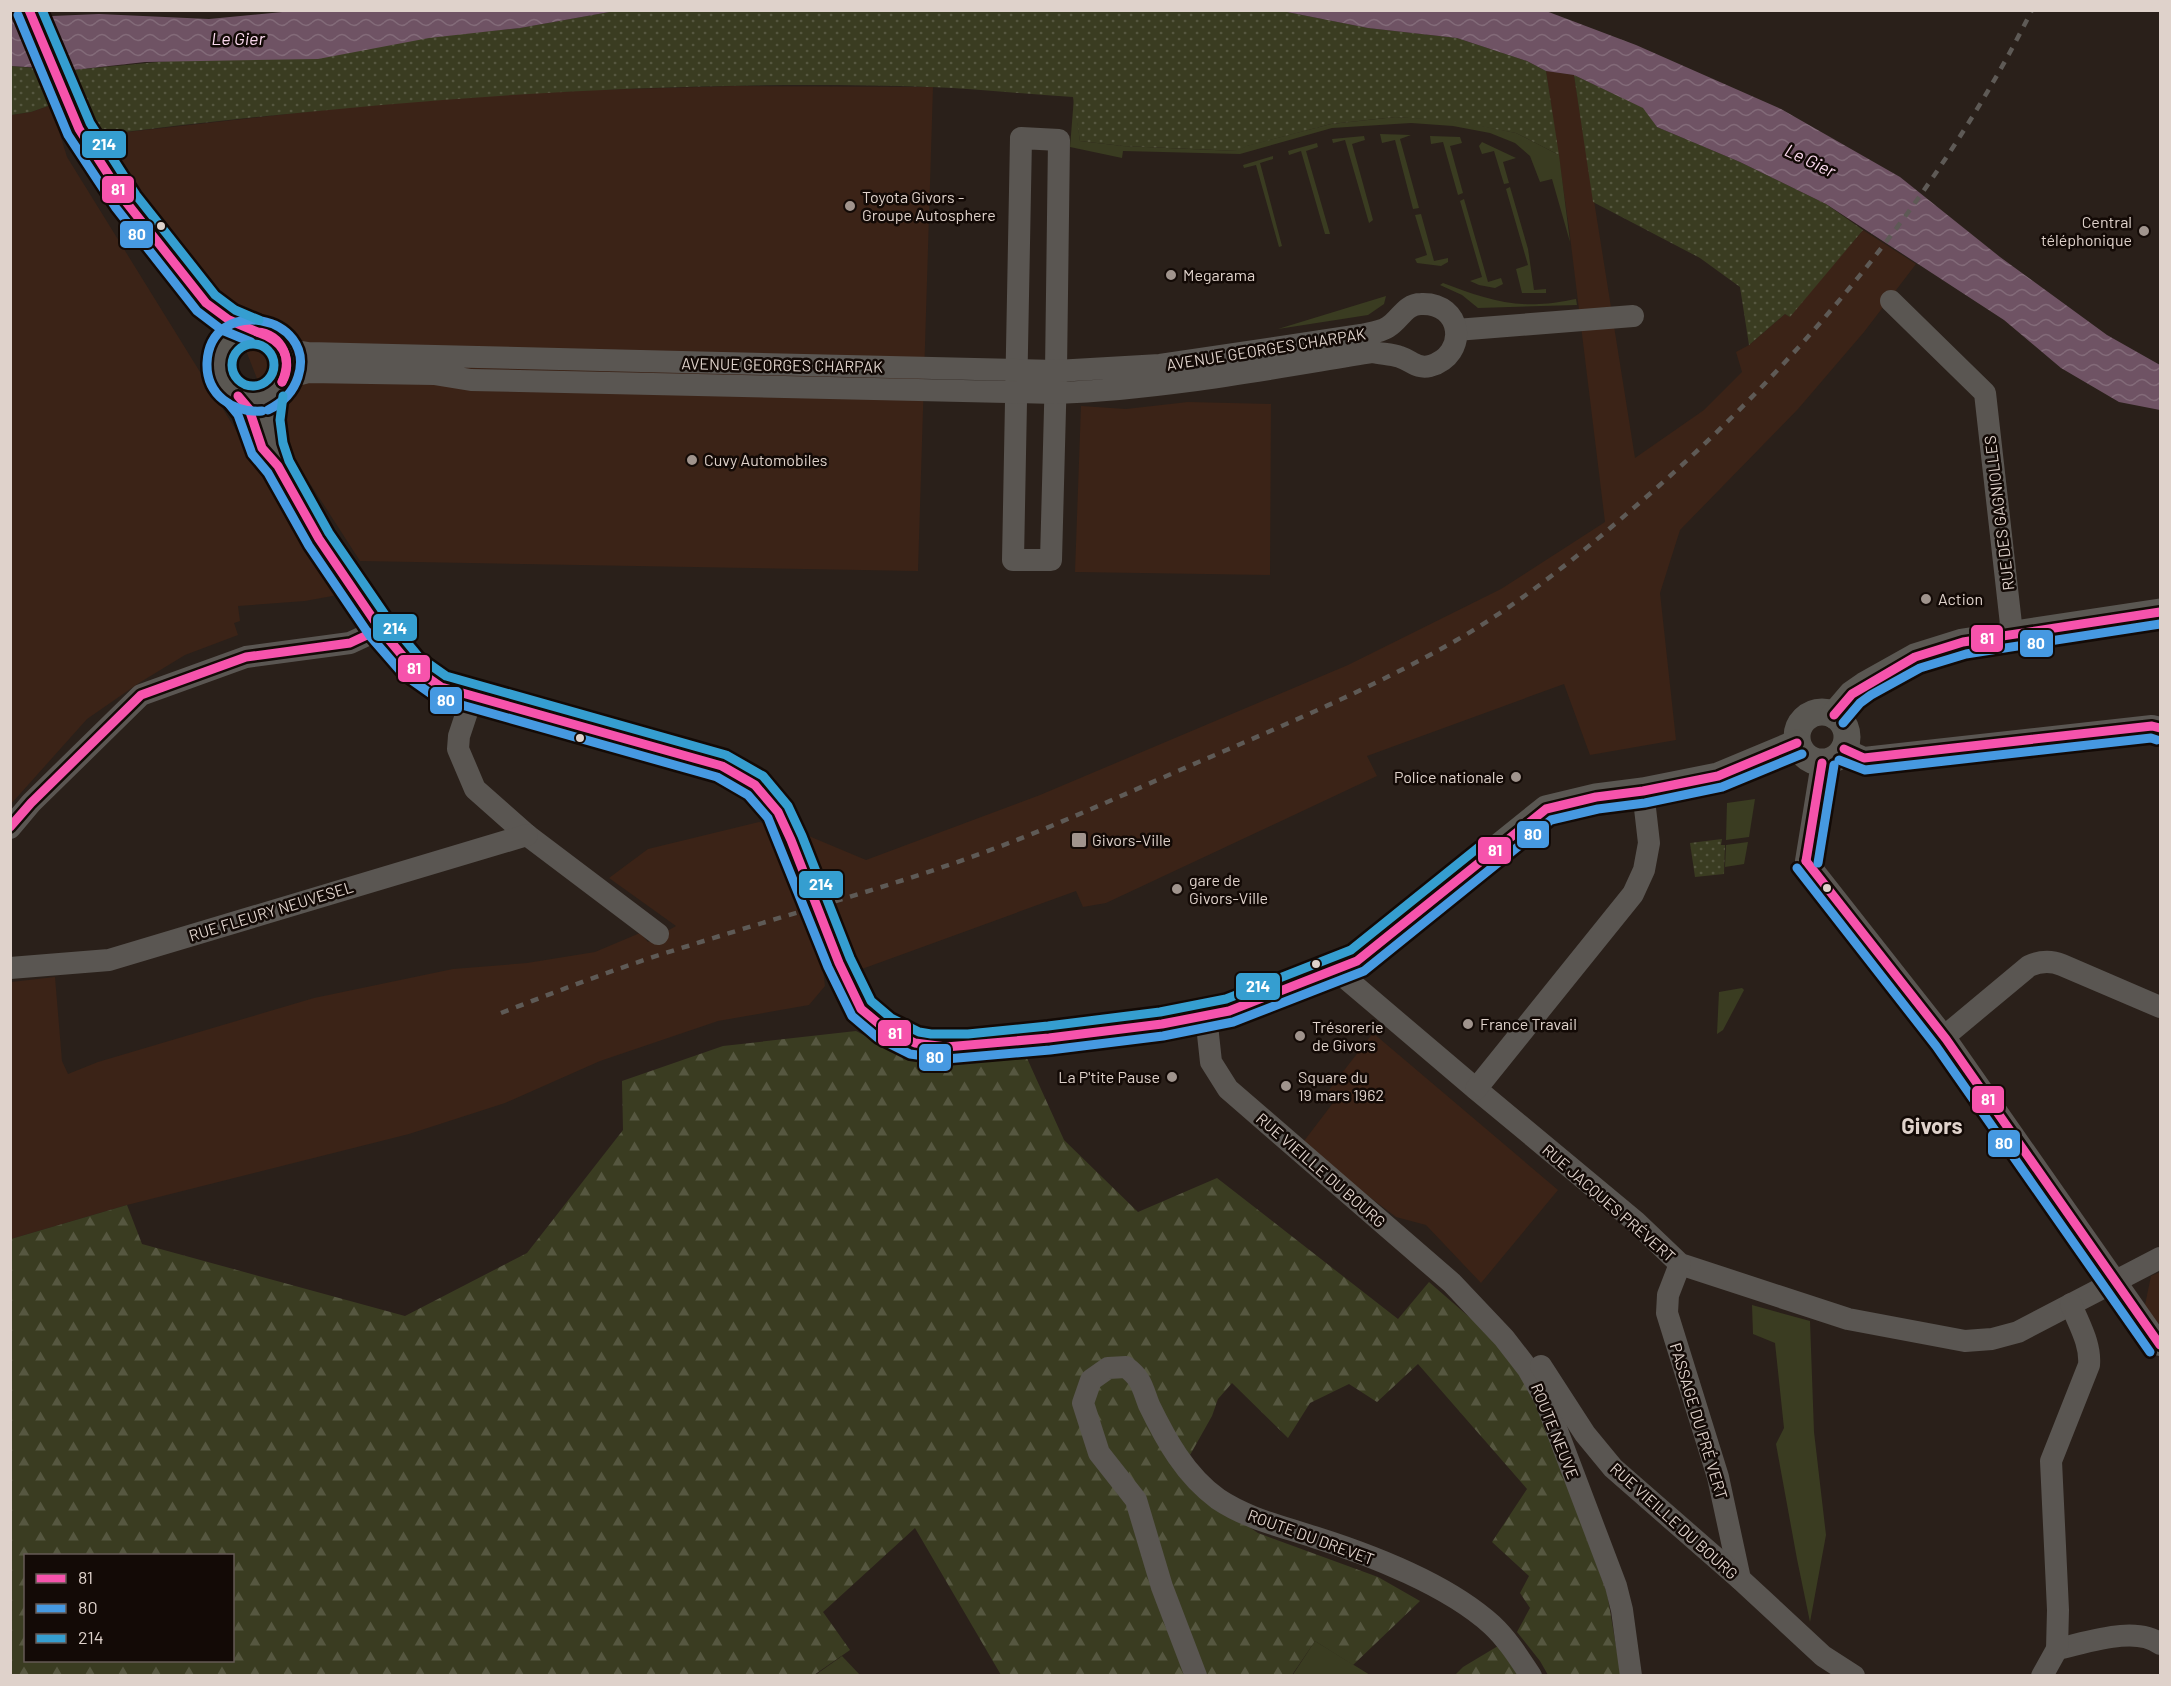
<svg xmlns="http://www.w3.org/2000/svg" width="2171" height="1686" font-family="Barlow,sans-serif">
  <defs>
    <pattern id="forest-firs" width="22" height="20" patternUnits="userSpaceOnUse" patternTransform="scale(1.5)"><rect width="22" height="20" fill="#3a3c21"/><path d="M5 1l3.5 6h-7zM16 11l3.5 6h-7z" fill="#565740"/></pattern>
    <pattern id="park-dots" width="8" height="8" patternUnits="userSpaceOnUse" patternTransform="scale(1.5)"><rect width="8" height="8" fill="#3a3c21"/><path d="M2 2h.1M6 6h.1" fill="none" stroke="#565740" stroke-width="1.8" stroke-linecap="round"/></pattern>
    <pattern id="water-waves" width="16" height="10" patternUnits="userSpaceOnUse" patternTransform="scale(1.5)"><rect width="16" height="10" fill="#6f5364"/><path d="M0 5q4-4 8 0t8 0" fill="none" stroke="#836b79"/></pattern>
  </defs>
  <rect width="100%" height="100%" fill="#2a201a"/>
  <g fill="#3b2317">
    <path d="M 1546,71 L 1574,75 L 1635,458 L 1704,410 L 1742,372 L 1736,352 L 1749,345 L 1785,314 L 1789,316 L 1863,230 L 1916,264 L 1864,332 L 1798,409 L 1680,530 L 1660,593 L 1676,740 L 1590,755 L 1564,684 L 1367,756 L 1377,776 L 1106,903 L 1083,907 L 1076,891 L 862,969 L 823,970 L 825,986 L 809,1005 L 718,1021 L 600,1061 L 505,1103 L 409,1134 L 127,1205 L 11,1239 L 11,982 L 55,977 L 62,1061 L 68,1074 L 98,1062 L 314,998 L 453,969 L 527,963 L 595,952 L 640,933 L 648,942 L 676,926 L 609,878 L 648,849 L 759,822 L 804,834 L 866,860 L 1040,795 L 1348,665 L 1501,589 L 1605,522 L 1569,228 Z"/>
    <path d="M 735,86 L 933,87 L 918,571 L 360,561 L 280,437 L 228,305 L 130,181 L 100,135 L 384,103 L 458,97 L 591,90 Z"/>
    <path d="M 51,105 L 67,157 L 338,595 L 305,601 L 238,606 L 240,621 L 234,623 L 238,635 L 185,655 L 139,683 L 87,719 L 11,804 L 11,115 L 31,112 Z"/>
    <path d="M 1188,402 L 1271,404 L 1270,575 L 1075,572 L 1081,406 L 1126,409 Z"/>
    <path d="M 1373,1033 L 1558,1190 L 1481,1283 L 1426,1225 L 1396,1217 L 1301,1145 L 1333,1103 L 1325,1095 Z"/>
    <path d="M 2160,1272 L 2160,1329 L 2145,1305 L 2151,1276 Z"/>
  </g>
  <g fill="#3a3c21">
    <path d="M 1074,97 L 1080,141 L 1123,146 L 1237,151 L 1246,146 L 1331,124 L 1395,117 L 1453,120 L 1516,133 L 1559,155 L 1570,242 L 1552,179 L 1540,182 L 1530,156 L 1515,143 L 1490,133 L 1453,126 L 1411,123 L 1332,128 L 1240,154 L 1123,151 L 1122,158 L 1070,147 Z"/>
    <path d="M 1380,134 L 1411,135 L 1400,139 L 1419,208 L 1413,209 L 1395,140 L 1382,143 Z"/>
    <path d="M 1364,136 L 1365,140 L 1352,144 L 1373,220 L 1369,223 L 1345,140 L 1333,143 L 1332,139 Z"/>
    <path d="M 1430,136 L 1460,137 L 1462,143 L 1450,146 L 1463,193 L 1458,195 L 1443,142 L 1431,144 Z"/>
    <path d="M 1482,142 L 1516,158 L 1503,162 L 1509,183 L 1504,184 L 1494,151 L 1482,154 L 1479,146 Z"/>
    <path d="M 1317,143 L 1318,147 L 1306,151 L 1330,234 L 1325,234 L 1301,151 L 1289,155 L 1288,151 Z"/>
    <path d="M 1273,156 L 1273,159 L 1260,163 L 1282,246 L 1279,247 L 1256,165 L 1244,168 L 1243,165 Z"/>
    <path d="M 1510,187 L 1528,249 L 1534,290 L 1546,289 L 1546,293 L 1522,293 L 1516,269 L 1528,265 L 1506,189 Z"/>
    <path d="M 1464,199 L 1488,282 L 1501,278 L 1503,284 L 1495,288 L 1479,285 L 1470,281 L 1482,277 L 1460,201 Z"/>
    <path d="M 1421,214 L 1434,261 L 1448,258 L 1448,262 L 1441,266 L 1417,263 L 1415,259 L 1427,255 L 1415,215 Z"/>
    <path d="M 1443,283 C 1474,295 1505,306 1539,304 C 1551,304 1564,301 1576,299 L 1577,305 L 1478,308 L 1462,295 L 1440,285 Z"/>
    <path d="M 1386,296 L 1384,304 L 1368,315 L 1278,329 Z"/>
    <path d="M 1755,799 L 1749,837 L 1726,840 L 1727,803 Z"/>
    <path d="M 1748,842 L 1744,864 L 1725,867 L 1726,845 Z"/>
    <path d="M 1742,988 L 1744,990 L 1723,1030 L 1717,1034 L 1719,992 Z"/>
    <path d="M 1752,1305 L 1810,1321 L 1814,1432 L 1826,1535 L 1810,1622 L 1797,1559 L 1776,1444 L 1784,1428 L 1775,1343 L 1753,1334 Z"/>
    <path d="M 1315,1641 L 1370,1675 L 1292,1676 Z"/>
    <path d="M 842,1656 L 860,1675 L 814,1676 Z"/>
  </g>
  <g fill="url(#forest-firs)" fill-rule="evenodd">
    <path d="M 856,1031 L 921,1064 L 1026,1056 L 1064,1140 L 1138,1212 L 1217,1178 L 1398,1319 L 1429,1282 L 1491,1336 L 1529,1381 L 1607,1593 L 1621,1675 L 1548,1675 L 1540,1661 L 1517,1632 L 1530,1608 L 1520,1593 L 1529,1576 L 1492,1542 L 1527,1489 L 1418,1364 L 1377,1402 L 1349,1384 L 1310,1403 L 1288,1438 L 1232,1383 L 1218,1399 L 1212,1416 L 1190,1455 L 1187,1484 L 1258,1533 L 1378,1577 L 1420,1601 L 1353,1665 L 1315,1641 L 1292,1675 L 1001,1675 L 915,1528 L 823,1612 L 850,1650 L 814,1675 L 11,1676 L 11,1239 L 127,1205 L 142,1244 L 405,1316 L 527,1253 L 623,1130 L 622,1081 L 723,1046 ZM 26,1556 L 232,1556 L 232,1660 L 26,1660 Z"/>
    <path d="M 1498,1646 L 1519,1676 L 1454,1676 L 1463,1667 Z"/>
  </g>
  <g fill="url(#park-dots)">
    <path d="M 615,11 L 1282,11 L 1368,28 L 1457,38 L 1527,61 L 1546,71 L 1559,155 L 1516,133 L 1453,121 L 1395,117 L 1331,124 L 1247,146 L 1238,151 L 1123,146 L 1080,141 L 1073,97 C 1026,94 979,89 931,87 C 653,78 376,101 100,135 L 73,70 L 520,28 Z"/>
    <path d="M 10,66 L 35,68 L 51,105 L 31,112 L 11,115 Z"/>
    <path d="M 1574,75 L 1644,108 L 1657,127 L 1740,162 L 1826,204 L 1863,230 L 1790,317 L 1785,314 L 1749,345 L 1740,287 L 1700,258 L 1593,202 Z"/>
    <path d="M 1722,839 L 1721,845 L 1725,845 L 1724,874 L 1695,877 L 1690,843 Z"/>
  </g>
  <g fill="url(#water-waves)">
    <path d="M 303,10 L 615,11 L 520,28 L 429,38 L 318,59 L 145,62 L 73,70 L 11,66 L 10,14 L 52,16 L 99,14 L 209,19 Z"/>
    <path d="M 1282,11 L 1546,11 L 1636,45 L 1781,109 L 1900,177 L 2000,257 L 2107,335 L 2160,365 L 2160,410 L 2119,402 L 2061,368 L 2004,320 L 1826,204 L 1740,162 L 1657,127 L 1643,108 L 1574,75 L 1546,71 L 1527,61 L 1457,38 L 1368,28 Z"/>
  </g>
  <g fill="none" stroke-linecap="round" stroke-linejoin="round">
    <g stroke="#5a5652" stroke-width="22">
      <path d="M 1021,138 L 1059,140 L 1056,371 L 1051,560 L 1013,560 Z"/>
      <path d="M 1891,301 L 1985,393 L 2012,633"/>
      <path d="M 1456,330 L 1633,316"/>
      <path d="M 284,349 L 308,353 L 1056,371 L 1160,365 L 1361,335 C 1369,333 1381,332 1388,327 C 1400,320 1405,304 1421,304 C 1463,302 1469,355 1430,366 C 1417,369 1412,361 1400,357 C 1392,354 1382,354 1373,352 C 1267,369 1163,389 1056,393 L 471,380 L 434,374 L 308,372 L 285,378"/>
      <path d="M 472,697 L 459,736 L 458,749 L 475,789 L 527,835 L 658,934"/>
      <path d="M 1844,749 L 1864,758 L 2152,726 L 2160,728"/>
      <path d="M 1822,763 L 1806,861 L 1946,1039 L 2160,1345"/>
      <path d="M 10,828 L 31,803 L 141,695 L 246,657 L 350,643 L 380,629"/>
      <path d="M 10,968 L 109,960 L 527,835"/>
      <path d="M 1336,970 L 1476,1089 L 1636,1222 L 1680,1264 L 1848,1319 L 1965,1341 L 1992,1339 L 2018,1332 L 2160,1258"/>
      <path d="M 1206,1016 L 1211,1062 L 1228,1089 L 1452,1283 L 1504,1338 L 1528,1369 L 1545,1399 L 1616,1586 L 1622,1610 L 1631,1676"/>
      <path d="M 1946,1039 L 1951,1031 L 2029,966 C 2040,961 2050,960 2062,965 L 2160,1007"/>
      <path d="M 1476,1089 L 1633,894 L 1644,870 L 1649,843 L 1643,791"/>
      <path d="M 1680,1264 L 1668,1295 L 1667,1313 L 1718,1477 L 1740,1579"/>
      <path d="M 1541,1366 L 1585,1434 L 1613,1468 L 1740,1579 L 1823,1656 L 1854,1676"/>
      <path d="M 2057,1649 C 2086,1643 2136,1625 2160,1644"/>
      <path d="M 1196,1676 L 1162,1587 L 1136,1500 L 1099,1453 L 1083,1403 L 1091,1380 L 1108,1368 L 1126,1367 C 1142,1379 1142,1387 1149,1405 C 1166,1440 1185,1475 1218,1499 C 1248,1519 1281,1526 1314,1537 C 1371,1555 1448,1585 1492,1625 C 1508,1640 1519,1658 1531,1676"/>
      <path d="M 2042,1676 L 2057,1649 L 2058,1610 L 2051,1461 L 2089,1365 C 2091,1343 2078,1323 2071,1304"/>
    </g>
    <g stroke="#5a5752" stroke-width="27">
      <path d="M 29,10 L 79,129 L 126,202 L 206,303 C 221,317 235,325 255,331"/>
      <circle cx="253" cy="365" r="34"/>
      <path d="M 271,395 L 268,420 L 268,435 L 278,466 L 319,539 L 380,629 L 411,666 L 441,687 L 472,697 L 636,740 L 722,766 L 741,776 L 765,795 L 778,812 L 791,840"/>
      <circle cx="1822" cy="737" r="25"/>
      <path d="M 1834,715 L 1852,694 L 1865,685 L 1915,657 L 1963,642 L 2160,612"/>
      <path d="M 839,963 L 852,994 L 861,1009 L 871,1019 L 901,1037 L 915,1043 L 930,1046 L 969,1046 L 1049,1038 L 1162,1024 L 1206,1016 L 1229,1011 L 1357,961 L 1546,809 L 1596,797 L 1643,791 L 1718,776 L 1797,743"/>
    </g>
    <path stroke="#5e5a56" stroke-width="4.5" stroke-dasharray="8 8" stroke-linecap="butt" d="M 501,1013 C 563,989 625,965 688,946 C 791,913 895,886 996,848 C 1070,820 1142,786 1215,755 C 1296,720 1378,685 1455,641 C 1518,605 1576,558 1630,511 C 1791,374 1937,200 2032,10"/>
    <path stroke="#5a5752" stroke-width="27" d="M 791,840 L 839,963"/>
    <g stroke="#130a06" stroke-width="14">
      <g id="bus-1">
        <path d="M 29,10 L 79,129 L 126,202 L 206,303 L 229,320 L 255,331"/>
        <path d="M 257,332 C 282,333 294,362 282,382"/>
        <path d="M 257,332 C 283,341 293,356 282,382"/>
        <path d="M 238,396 L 249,409 L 262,448 L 278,466 L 319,539 L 380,629 L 411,666 L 441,687 L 722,766 L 755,785 L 778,812 L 791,840 L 839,963 L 861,1009 L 884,1028 L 915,1043 L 946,1047 L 1049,1038 L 1162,1024 L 1229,1011 L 1357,961 L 1546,809 L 1596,797 L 1643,791 L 1718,776 L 1797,743"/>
        <path d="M 1834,715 L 1852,694 L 1915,657 L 1963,642 L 2160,612"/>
        <path d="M 1844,749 L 1864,758 L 2152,726 L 2160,728"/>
        <path d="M 10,827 L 31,803 L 141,695 L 246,657 L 350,643 L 380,629"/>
        <path d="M 1806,861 L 1946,1039 L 2160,1345"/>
        <path d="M 1806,861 L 1822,763"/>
      </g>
    </g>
    <g stroke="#130a06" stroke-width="14">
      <g id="bus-2">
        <path d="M 18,15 L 68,135 L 116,208 L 197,311 L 222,330 L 251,342"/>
        <path d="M 229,404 L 238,415 L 252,454 L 268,473 L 309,546 L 370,636 L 403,674 L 437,698 L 717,777 L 748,795 L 768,818 L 828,967 L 852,1016 L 878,1038 L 910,1054 L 946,1059 L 1050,1050 L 1163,1036 L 1233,1022 L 1364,971 L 1551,820 L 1598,809 L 1645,803 L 1722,787 L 1802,754"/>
        <path d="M 262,411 C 233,413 206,395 207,363 C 210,294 318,315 298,377 C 293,393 282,403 268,410"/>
        <path d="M 1843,723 L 1860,703 L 1871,695 L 1920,668 L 1966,654 L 2160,624"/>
        <path d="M 1839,760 L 1865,770 L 2151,738 L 2157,740"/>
        <path d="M 1818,863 L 1834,765"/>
        <path d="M 1797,868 L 1936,1046 L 2150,1352"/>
      </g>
    </g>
    <g stroke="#130a06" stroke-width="14">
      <g id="bus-3">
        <path d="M 42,10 L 90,123 L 136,195 L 215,295 L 235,310 L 259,320"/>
        <circle cx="253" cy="365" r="21"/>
        <path d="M 283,396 L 280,420 L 283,443 L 289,461 L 329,533 L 390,622 L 419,657 L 446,676 L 726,755 L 763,776 L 788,806 L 802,836 L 850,958 L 871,1001 L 891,1018 L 919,1032 L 931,1034 L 968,1034 L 1048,1026 L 1160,1012 L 1226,999 L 1351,950 L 1479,847"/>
      </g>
    </g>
    <use href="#bus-1" stroke="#f653ac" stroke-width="9"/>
    <use href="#bus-2" stroke="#4699e1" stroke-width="9"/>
    <use href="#bus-3" stroke="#359ed0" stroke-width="9"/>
  </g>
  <g fill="#a0948d" stroke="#130a06" stroke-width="2">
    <circle cx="850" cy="206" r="6"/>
    <circle cx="2144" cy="231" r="6"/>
    <circle cx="1171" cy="275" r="6"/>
    <circle cx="692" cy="460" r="6"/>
    <circle cx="1926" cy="599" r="6"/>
    <circle cx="1516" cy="777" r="6"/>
    <rect x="1071" y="832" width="16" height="16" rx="3"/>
    <circle cx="1177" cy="889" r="6"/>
    <circle cx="1468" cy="1024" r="6"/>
    <circle cx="1300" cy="1036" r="6"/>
    <circle cx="1172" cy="1077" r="6"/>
    <circle cx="1286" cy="1086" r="6"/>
  </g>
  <g fill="#dfd2cb" stroke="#130a06" stroke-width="2">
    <circle cx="161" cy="226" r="5"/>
    <circle cx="580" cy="738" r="5"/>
    <circle cx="1827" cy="888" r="5"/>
    <circle cx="1316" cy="964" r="5"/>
  </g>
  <g text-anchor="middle" stroke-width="5" stroke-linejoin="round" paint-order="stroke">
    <g font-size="16" fill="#dfd2cb" stroke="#130a06" text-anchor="start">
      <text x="862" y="203">Toyota Givors -<tspan x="862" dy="18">Groupe Autosphere</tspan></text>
      <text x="2132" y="228" text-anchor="end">Central<tspan x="2132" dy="18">téléphonique</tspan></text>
      <text x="1183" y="281">Megarama</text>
      <text x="704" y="466">Cuvy Automobiles</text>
      <text x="1938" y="605">Action</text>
      <text x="1504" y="783" text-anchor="end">Police nationale</text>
      <text x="1092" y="846">Givors-Ville</text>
      <text x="1189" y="886">gare de<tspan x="1189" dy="18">Givors-Ville</tspan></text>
      <text x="1480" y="1030">France Travail</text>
      <text x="1312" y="1033">Trésorerie<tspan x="1312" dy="18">de Givors</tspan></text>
      <text x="1160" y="1083" text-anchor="end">La P'tite Pause</text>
      <text x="1298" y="1083">Square du<tspan x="1298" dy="18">19 mars 1962</tspan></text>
    </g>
    <g font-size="16" fill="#dfd2cb" stroke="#130a06">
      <text transform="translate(1266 349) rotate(-9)" y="6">AVENUE GEORGES CHARPAK</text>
      <text transform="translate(782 365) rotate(1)" y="6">AVENUE GEORGES CHARPAK</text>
      <text transform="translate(1999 513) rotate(-97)" y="6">RUE DES GAGNIOLLES</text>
      <text transform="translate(271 911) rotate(-17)" y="6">RUE FLEURY NEUVESEL</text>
      <text transform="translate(1321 1170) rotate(41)" y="6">RUE VIEILLE DU BOURG</text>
      <text transform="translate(1609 1203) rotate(41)" y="6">RUE JACQUES PRÉVERT</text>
      <text transform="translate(1699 1421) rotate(73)" y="6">PASSAGE DU PRÉ VERT</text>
      <text transform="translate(1555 1431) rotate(68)" y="6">ROUTE NEUVE</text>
      <text transform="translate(1674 1521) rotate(42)" y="6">RUE VIEILLE DU BOURG</text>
      <text transform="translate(1311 1537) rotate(20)" y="6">ROUTE DU DREVET</text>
    </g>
    <g font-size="18" font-style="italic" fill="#fad8ed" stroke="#130a06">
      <text x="238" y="45">Le Gier</text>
      <text transform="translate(1810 161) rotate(26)" y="6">Le Gier</text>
    </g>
    <g font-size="22" font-weight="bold" fill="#dfd2cb" stroke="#130a06">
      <text x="1932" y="1134">Givors</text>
    </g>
  </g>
  <g stroke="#130a06" stroke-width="2">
    <rect x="81" y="130" width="46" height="29" rx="6" fill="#359ed0"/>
    <rect x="101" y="175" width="34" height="29" rx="6" fill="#f653ac"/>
    <rect x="119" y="220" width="35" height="29" rx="6" fill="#4699e1"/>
    <rect x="372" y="613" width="46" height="29" rx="6" fill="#359ed0"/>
    <rect x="1970" y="624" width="34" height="29" rx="6" fill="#f653ac"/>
    <rect x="2019" y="629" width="35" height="29" rx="6" fill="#4699e1"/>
    <rect x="397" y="654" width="34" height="29" rx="6" fill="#f653ac"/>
    <rect x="429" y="686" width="34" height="29" rx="6" fill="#4699e1"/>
    <rect x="1516" y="820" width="34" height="29" rx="6" fill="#4699e1"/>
    <rect x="1477" y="836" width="35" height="29" rx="6" fill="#f653ac"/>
    <rect x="798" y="870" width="46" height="29" rx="6" fill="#359ed0"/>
    <rect x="1235" y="972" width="46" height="29" rx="6" fill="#359ed0"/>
    <rect x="877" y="1019" width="35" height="28" rx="6" fill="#f653ac"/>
    <rect x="918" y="1043" width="34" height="29" rx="6" fill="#4699e1"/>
    <rect x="1971" y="1085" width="34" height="29" rx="6" fill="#f653ac"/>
    <rect x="1987" y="1129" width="34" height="29" rx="6" fill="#4699e1"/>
  </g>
  <g font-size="16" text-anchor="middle" font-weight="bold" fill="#fff">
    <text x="104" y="150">214</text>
    <text x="118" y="195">81</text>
    <text x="137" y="240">80</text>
    <text x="395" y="634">214</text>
    <text x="1987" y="644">81</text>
    <text x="2036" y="649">80</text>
    <text x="414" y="674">81</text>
    <text x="446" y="706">80</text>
    <text x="1533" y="840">80</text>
    <text x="1495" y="856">81</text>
    <text x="821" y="890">214</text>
    <text x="1258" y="992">214</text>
    <text x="895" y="1039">81</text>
    <text x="935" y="1063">80</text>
    <text x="1988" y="1105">81</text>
    <text x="2004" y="1149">80</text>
  </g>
  <rect width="2171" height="1686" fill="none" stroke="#dfd2cb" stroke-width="24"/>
  <rect x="24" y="1554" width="210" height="108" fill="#130a06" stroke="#655a55" stroke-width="1.5"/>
  <rect x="36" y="1574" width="30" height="9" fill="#f653ac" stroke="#655a55" stroke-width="1.5"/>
  <text x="78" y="1584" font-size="18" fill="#dfd2cb">81</text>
  <rect x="36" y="1604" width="30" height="9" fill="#4699e1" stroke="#655a55" stroke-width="1.5"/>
  <text x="78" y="1614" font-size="18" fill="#dfd2cb">80</text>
  <rect x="36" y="1634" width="30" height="9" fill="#359ed0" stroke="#655a55" stroke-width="1.5"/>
  <text x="78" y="1644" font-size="18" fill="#dfd2cb">214</text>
</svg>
